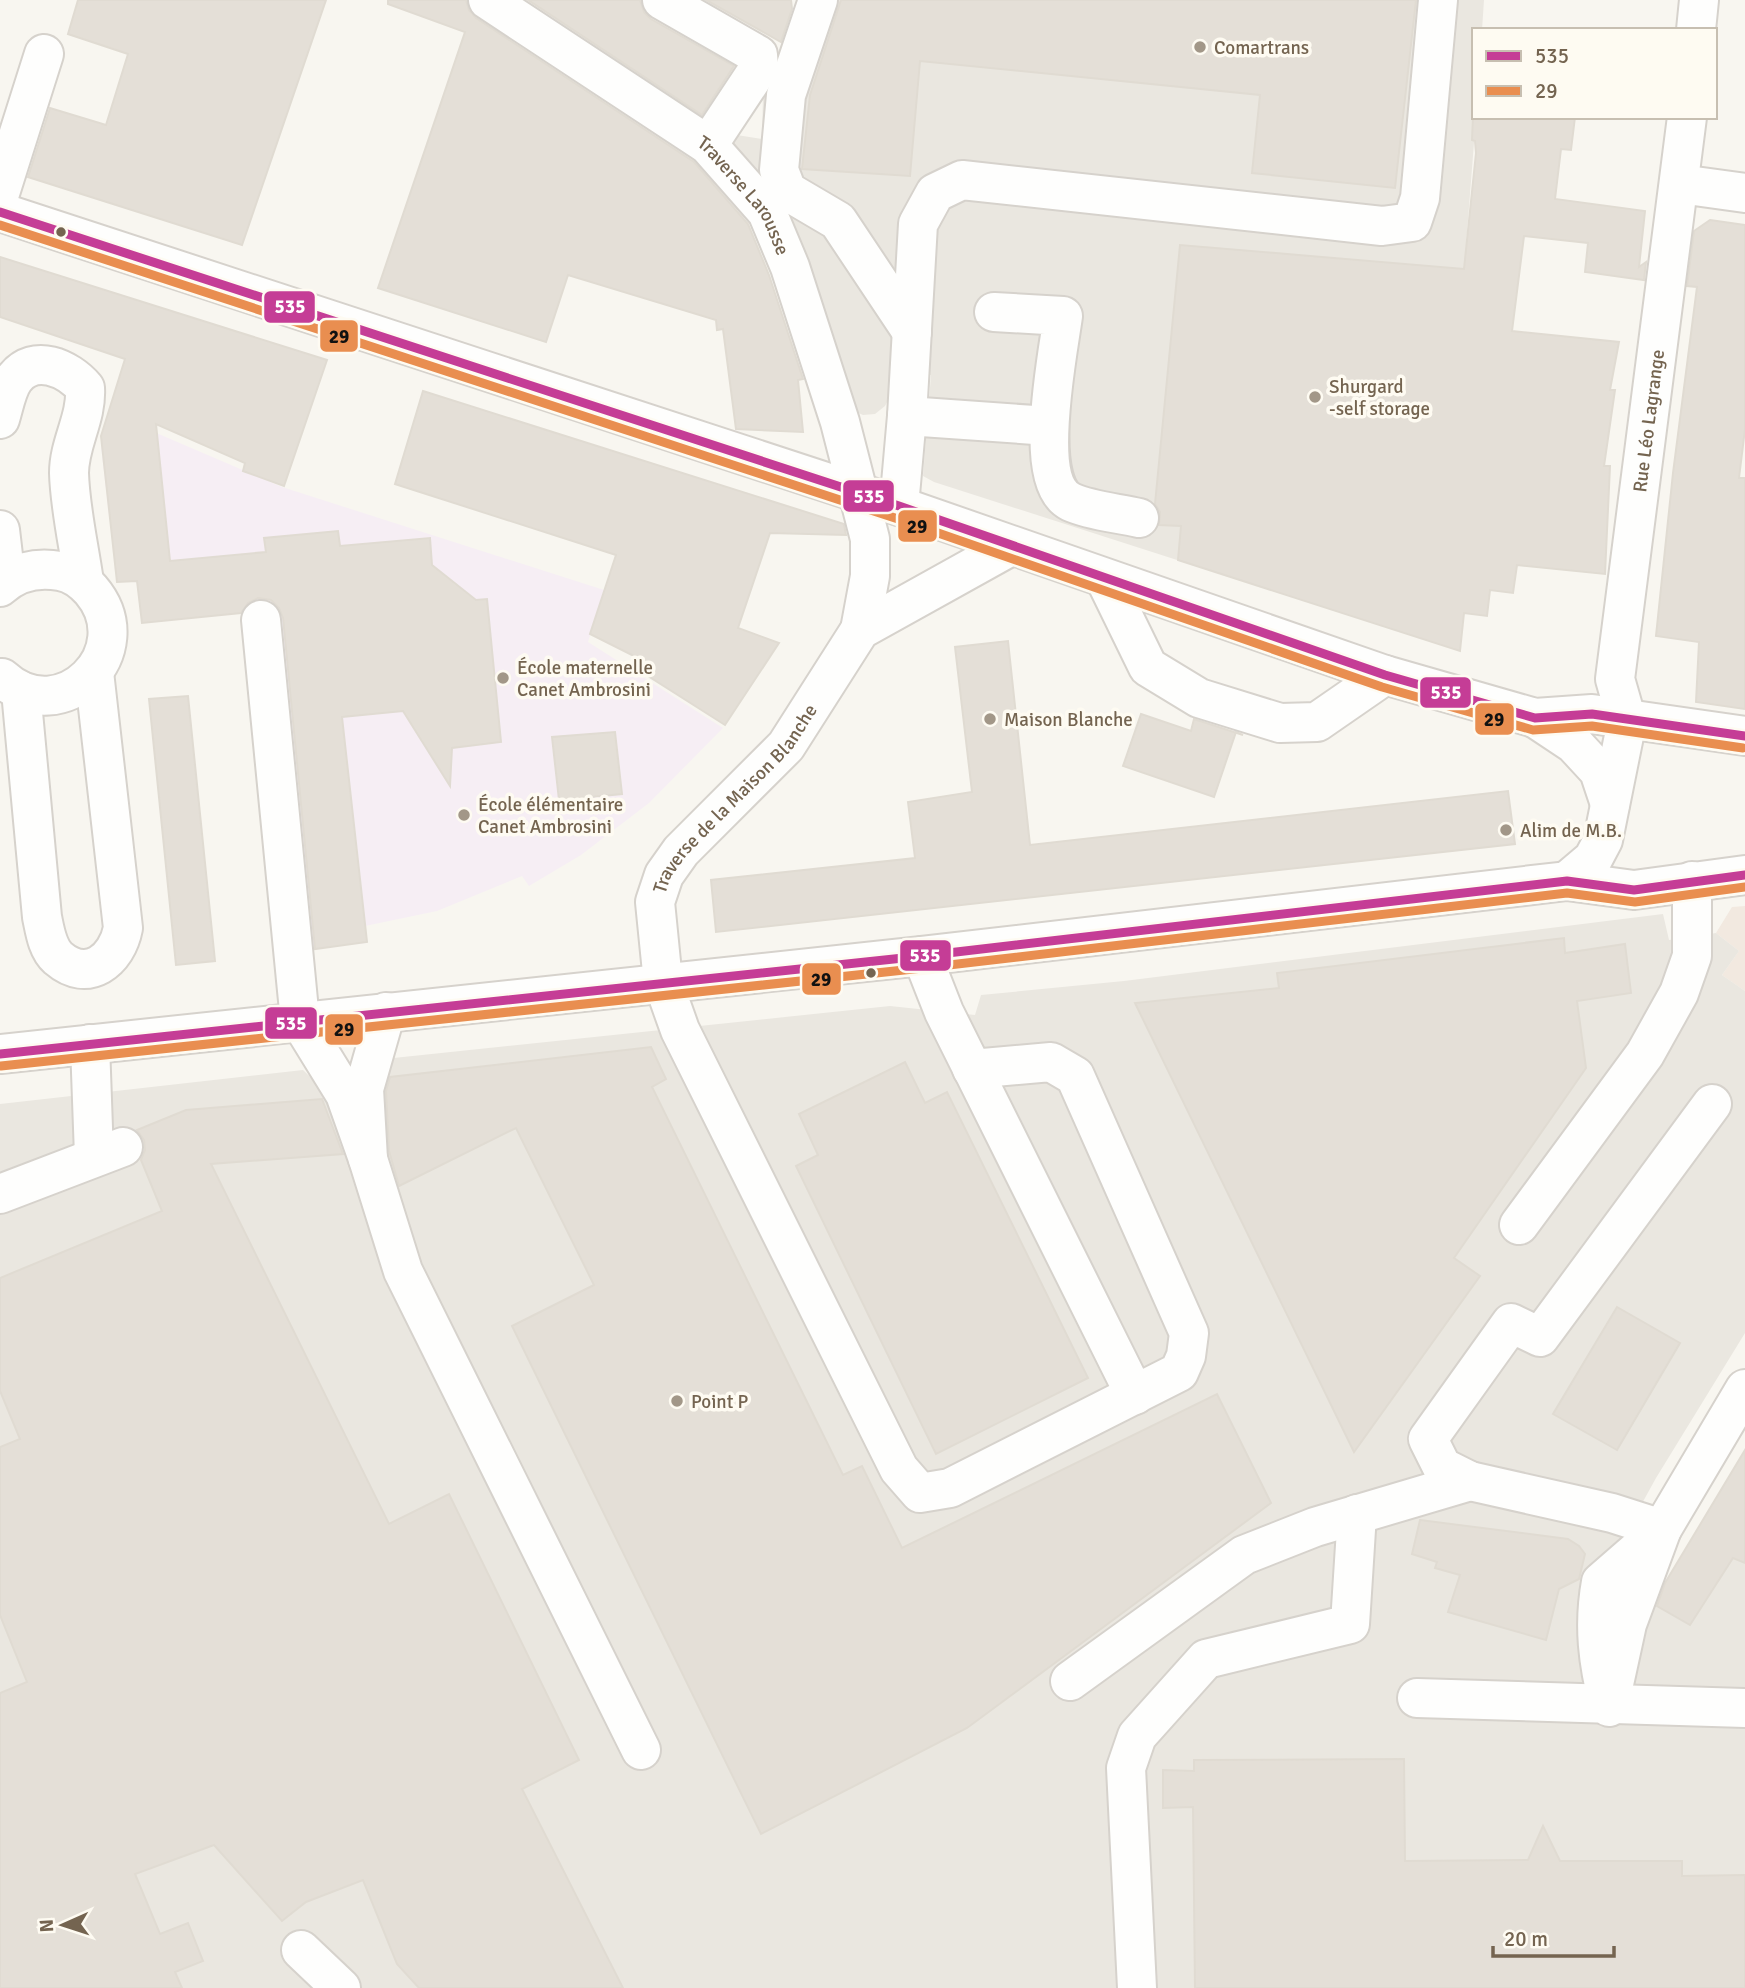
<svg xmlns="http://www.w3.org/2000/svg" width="1745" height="1988" font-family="Signika,sans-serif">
  <rect width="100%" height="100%" fill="#f8f6f0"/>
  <path fill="#f2e9e0" d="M 1745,906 L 1745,991 L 1722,975 L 1739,951 L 1716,933 L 1732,907 Z"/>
  <g fill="#eae7e0">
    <path d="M 803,0 L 1484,0 L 1482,30 L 1474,30 L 1476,117 L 1464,271 L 1426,640 L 934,482 L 923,476 L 931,375 L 890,377 L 890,396 L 885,406 L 875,414 L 863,415 L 852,410 L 787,205 L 722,137 L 724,133 L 762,139 L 763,94 Z"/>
    <path d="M 1663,914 L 1669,940 L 1716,933 L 1739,951 L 1722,975 L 1745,991 L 1745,1333 L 1656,1478 L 1597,1585 L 1653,1604 L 1745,1450 L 1745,1988 L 0,1988 L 0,1104 L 303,1070 L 332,1098 L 384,1059 L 890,1006 L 975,1015 L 981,995 L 1124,981 Z"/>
  </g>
  <path fill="#f6eef4" d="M 154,432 L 282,487 L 604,590 L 588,642 L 723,728 L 649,803 L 581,855 L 529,886 L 522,876 L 437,911 L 365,926 L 367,943 L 308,949 L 243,613 L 142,623 L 137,581 L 117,582 L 101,446 Z"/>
  <g fill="#e4dfd7" stroke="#e0dbd2" stroke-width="2">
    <path d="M 78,0 L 326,0 L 242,245 L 28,177 L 50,108 L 106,125 L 128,54 L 68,34 Z"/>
    <path d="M 388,0 L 466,0 L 469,10 L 476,18 L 694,162 L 748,224 L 769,275 L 803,379 L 798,380 L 803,432 L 736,429 L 723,329 L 717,330 L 716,320 L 568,275 L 546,342 L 378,288 L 465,32 L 388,4 Z"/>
    <path d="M 528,0 L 640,0 L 644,12 L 651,19 L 734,66 L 702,115 Z"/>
    <path d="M 706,0 L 791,0 L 792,9 L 781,42 Z"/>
    <path d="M 841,0 L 1416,0 L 1395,188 L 1252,173 L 1260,95 L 920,61 L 910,176 L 802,169 L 810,95 Z"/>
    <path d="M 1473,117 L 1575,117 L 1571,150 L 1561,149 L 1555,199 L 1645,211 L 1639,267 L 1646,262 L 1644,280 L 1585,272 L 1588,243 L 1524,236 L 1512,331 L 1619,342 L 1610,390 L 1615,390 L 1604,466 L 1610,466 L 1605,574 L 1517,565 L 1513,593 L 1490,590 L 1487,616 L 1464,613 L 1460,651 L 1178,560 L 1181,526 L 1159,525 L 1160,512 L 1155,504 L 1180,245 L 1464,269 L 1476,153 L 1475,141 L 1472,140 Z"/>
    <path d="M 1710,220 L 1745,225 L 1745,429 L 1739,478 L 1745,478 L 1745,709 L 1696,702 L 1699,642 L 1656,636 L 1673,473 L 1697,287 L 1687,286 L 1694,231 Z"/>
    <path d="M 0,257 L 327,360 L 284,486 L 243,471 L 245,463 L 156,424 L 170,561 L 266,552 L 264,538 L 338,531 L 340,546 L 430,538 L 432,565 L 476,600 L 487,599 L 501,742 L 452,748 L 450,786 L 403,711 L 342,717 L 367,942 L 315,949 L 283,618 L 279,608 L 271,600 L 258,598 L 248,603 L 241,613 L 142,623 L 137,581 L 117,582 L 101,436 L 125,359 L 0,317 Z"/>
    <path d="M 423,391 L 844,524 L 846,535 L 770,533 L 738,628 L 779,643 L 725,725 L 634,667 L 638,658 L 590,634 L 616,555 L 395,484 Z"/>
    <path d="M 1008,641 L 1030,845 L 1508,791 L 1515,844 L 716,932 L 711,880 L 915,858 L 908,802 L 972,792 L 955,647 Z"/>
    <path d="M 188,696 L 215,961 L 176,965 L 149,699 Z"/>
    <path d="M 1141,714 L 1191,731 L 1194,719 L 1243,735 L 1236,732 L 1214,797 L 1123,766 Z"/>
    <path d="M 615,732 L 622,794 L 559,800 L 552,737 Z"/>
    <path d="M 1564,938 L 1565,953 L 1625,944 L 1631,993 L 1577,1001 L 1586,1068 L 1454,1258 L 1480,1276 L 1354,1452 L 1135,1003 L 1279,988 L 1277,973 Z"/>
    <path d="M 651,1047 L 666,1079 L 652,1087 L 843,1475 L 862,1466 L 902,1548 L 1217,1394 L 1271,1503 L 967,1728 L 761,1834 L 512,1326 L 594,1285 L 516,1128 L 399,1186 L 389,1151 L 386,1091 L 390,1077 Z"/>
    <path d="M 905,1062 L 925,1103 L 947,1092 L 1088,1378 L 936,1454 L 796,1166 L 818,1155 L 799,1114 Z"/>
    <path d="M 322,1099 L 343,1154 L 211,1164 L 389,1524 L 449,1494 L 579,1760 L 522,1789 L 623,1988 L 419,1988 L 397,1964 L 363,1880 L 306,1902 L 282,1921 L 214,1845 L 135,1874 L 160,1934 L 188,1923 L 203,1961 L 175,1972 L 182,1988 L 0,1988 L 0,1693 L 27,1682 L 0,1615 L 0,1447 L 20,1439 L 0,1391 L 0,1278 L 162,1211 L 141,1160 L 145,1150 L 144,1140 L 137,1130 L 186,1110 Z"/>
    <path d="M 1617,1307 L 1680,1343 L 1617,1450 L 1553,1414 Z"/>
    <path d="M 1745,1450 L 1745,1563 L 1733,1558 L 1690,1625 L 1657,1606 L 1665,1583 Z"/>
    <path d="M 1420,1520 L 1568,1539 L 1579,1546 L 1585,1554 L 1579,1579 L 1559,1589 L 1546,1640 L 1448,1612 L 1460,1575 L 1435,1568 L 1437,1562 L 1412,1554 Z"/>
    <path d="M 1404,1759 L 1405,1861 L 1528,1860 L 1543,1826 L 1560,1861 L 1682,1861 L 1682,1876 L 1745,1875 L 1745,1988 L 1195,1988 L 1193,1807 L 1163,1808 L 1163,1770 L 1194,1771 L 1194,1760 Z"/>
  </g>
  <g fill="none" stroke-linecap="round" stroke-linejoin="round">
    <g stroke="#d6d2cc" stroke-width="42">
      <g id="minor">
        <path id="s1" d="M 488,0 L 708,145 L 767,212 L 790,267 L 840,422 L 870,539 L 870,576 L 860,630"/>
        <path d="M 662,0 L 758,55 L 759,68 L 708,145"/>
        <path d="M 818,0 L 786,95 L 779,170 L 787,191 L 838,221 L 912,332"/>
        <path d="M 1696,30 L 1699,0"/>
        <path d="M 1680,184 L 1745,193"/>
        <path d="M 0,193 L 44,54"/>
        <path d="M 0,212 L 899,506 L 1385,675 L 1535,718 L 1592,714 L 1745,736"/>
        <path d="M 994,312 L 1063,316 C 1058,353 1031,483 1071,502 C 1091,511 1118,513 1139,518"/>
        <path d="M 907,416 L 1049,426"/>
        <path d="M 0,419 C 4,406 7,388 15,378 C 34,353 68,368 85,388 C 87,418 69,443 69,473 C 70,509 79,546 84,582"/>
        <path d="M 899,506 L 907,416 L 918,224 L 935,193 L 962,180 L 1382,226 L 1412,222 L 1420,198 L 1438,0"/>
        <path d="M 0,530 L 6,581"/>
        <path d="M 1106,581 L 1148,667 L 1199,698 L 1280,723 L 1317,722 L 1385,675"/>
        <path d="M 0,587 C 17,571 37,567 60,571 C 72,573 83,581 91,590 C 143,651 61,732 2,678"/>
        <path d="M 261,620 L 300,1021 L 345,1094 L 368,1159 L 364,1089 L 386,1012"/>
        <path d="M 21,691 L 42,917 C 45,931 47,948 58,958 C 88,984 117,960 123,928 L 94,672"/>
        <path d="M 1535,718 L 1574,744 L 1599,771 L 1610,804"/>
        <path id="s2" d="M 1567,881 L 1593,859 L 1603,840 L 1627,721 L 1615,679 L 1687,117"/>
        <path d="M 922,956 L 944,1012 L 1135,1395"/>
        <path d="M 90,1044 L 94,1156"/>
        <path d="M 0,1054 L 922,956 L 1567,881 L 1634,890 L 1745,875"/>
        <path id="s3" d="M 972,1069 L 1051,1062 L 1075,1076 L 1189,1333 L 1186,1356 L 1179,1372 L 950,1488 L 920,1493 L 899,1469 L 680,1030 L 663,982 L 655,902 L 664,875 L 681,851 L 786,746 L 860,630 L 1011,546"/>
        <path d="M 1712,1104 L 1540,1337 L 1511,1323 L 1428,1439 L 1442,1467 L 1470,1481 L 1612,1513 L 1662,1529 L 1745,1389"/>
        <path d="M 368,1159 L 403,1271 L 641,1750"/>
        <path d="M 0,1194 L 123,1147"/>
        <path d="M 1519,1225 L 1645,1054 L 1679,993 L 1692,956 L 1692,881"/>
        <path d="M 1662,1529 L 1627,1624 L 1609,1707 C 1598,1663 1593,1626 1601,1582 Z"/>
        <path d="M 1070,1681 L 1244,1555 L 1315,1527 L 1470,1481"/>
        <path d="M 1417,1698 L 1745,1708"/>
        <path d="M 301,1950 L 341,1988"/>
        <path d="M 1137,1988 L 1126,1768 L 1137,1736 L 1206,1659 L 1350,1624 L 1357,1514"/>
      </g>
    </g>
    <use href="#minor" stroke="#fefefd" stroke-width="38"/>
    <g stroke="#fefbf2" stroke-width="14">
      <g id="bus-1">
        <path d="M 0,212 L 899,506 L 1385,675 L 1535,718 L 1592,714 L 1745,736"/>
        <path d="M 0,1054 L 922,956 L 1567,881 L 1634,890 L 1745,875"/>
      </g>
    </g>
    <g stroke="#fefbf2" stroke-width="14">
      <g id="bus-2">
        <path d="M 0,225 L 895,518 L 1382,687 L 1533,730 L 1592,726 L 1743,748"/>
        <path d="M 1,1066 L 923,968 L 1567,893 L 1635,902 L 1745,887"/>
      </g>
    </g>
    <use href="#bus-1" stroke="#c53d96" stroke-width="9"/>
    <use href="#bus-2" stroke="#e98e50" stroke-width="9"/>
  </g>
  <g fill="#a29788" stroke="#fefbf2" stroke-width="2.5">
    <circle cx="1200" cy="47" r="7"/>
    <circle cx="1315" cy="397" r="7"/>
    <circle cx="503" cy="678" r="7"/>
    <circle cx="990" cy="719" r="7"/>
    <circle cx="464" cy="815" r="7"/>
    <circle cx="1506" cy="830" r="7"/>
    <circle cx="677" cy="1401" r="7"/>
  </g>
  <g fill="#746450" stroke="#fefbf2" stroke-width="2.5">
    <circle cx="61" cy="232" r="6"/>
    <circle cx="871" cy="973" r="6"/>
  </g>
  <g text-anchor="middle" stroke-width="7" stroke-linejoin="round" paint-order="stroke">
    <g font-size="19" fill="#746450" stroke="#fefbf2" text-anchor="start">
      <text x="1214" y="54">Comartrans</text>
      <text x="1329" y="393">Shurgard<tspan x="1329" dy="22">-self storage</tspan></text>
      <text x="517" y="674">École maternelle<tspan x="517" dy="22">Canet Ambrosini</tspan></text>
      <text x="1004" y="726">Maison Blanche</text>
      <text x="478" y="811">École élémentaire<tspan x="478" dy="22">Canet Ambrosini</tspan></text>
      <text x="1520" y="837">Alim de M.B.</text>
      <text x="691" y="1408">Point P</text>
    </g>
    <g font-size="19" fill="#746450" stroke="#fefbf2">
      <text dy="7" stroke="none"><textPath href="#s1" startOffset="326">Traverse Larousse</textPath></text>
      <text dy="7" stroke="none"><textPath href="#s2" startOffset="481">Rue Léo Lagrange</textPath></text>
      <text dy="7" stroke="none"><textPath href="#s3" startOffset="1502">Traverse de la Maison Blanche</textPath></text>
    </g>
  </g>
  <g stroke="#fefbf2" stroke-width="2.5">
    <rect x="263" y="290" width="53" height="34" rx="7" fill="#c53d96"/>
    <rect x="319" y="319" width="40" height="34" rx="7" fill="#e98e50"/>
    <rect x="842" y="479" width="53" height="34" rx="7" fill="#c53d96"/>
    <rect x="897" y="509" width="41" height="34" rx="7" fill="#e98e50"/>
    <rect x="1419" y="676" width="53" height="33" rx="7" fill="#c53d96"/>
    <rect x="1474" y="702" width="41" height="34" rx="7" fill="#e98e50"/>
    <rect x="899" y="939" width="53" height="33" rx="7" fill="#c53d96"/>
    <rect x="801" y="962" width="41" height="34" rx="7" fill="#e98e50"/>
    <rect x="264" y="1006" width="54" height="34" rx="7" fill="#c53d96"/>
    <rect x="324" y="1013" width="40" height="33" rx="7" fill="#e98e50"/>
  </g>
  <g font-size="19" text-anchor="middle" font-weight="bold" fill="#fff">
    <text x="290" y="313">535</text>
    <text x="869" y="503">535</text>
    <text x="1446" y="699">535</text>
    <text x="925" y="962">535</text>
    <text x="291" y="1030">535</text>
  </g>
  <g font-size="19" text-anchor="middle" font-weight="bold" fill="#111">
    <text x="339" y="343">29</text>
    <text x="917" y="533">29</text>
    <text x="1494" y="726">29</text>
    <text x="821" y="986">29</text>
    <text x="344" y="1036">29</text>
  </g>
  <rect x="1472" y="28" width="245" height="91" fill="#fefbf2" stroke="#c7bfb1" stroke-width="2"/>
  <rect x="1486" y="51" width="35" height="10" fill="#c53d96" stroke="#c7bfb1" stroke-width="2"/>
  <text x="1535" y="63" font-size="21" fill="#746450">535</text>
  <rect x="1486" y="86" width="35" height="10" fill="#e98e50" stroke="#c7bfb1" stroke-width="2"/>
  <text x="1535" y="98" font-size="21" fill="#746450">29</text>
  <g transform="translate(63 1925) rotate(267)" stroke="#fefbf2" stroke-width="5" paint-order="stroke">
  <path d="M0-5L12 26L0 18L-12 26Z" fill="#746450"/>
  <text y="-10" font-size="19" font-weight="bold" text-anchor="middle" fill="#746450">N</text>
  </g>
  <path d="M1493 1946v10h121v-10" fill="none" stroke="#746450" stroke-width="3.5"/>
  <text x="1504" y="1946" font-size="21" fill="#746450" stroke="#fefbf2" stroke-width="5" paint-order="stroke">20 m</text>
</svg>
